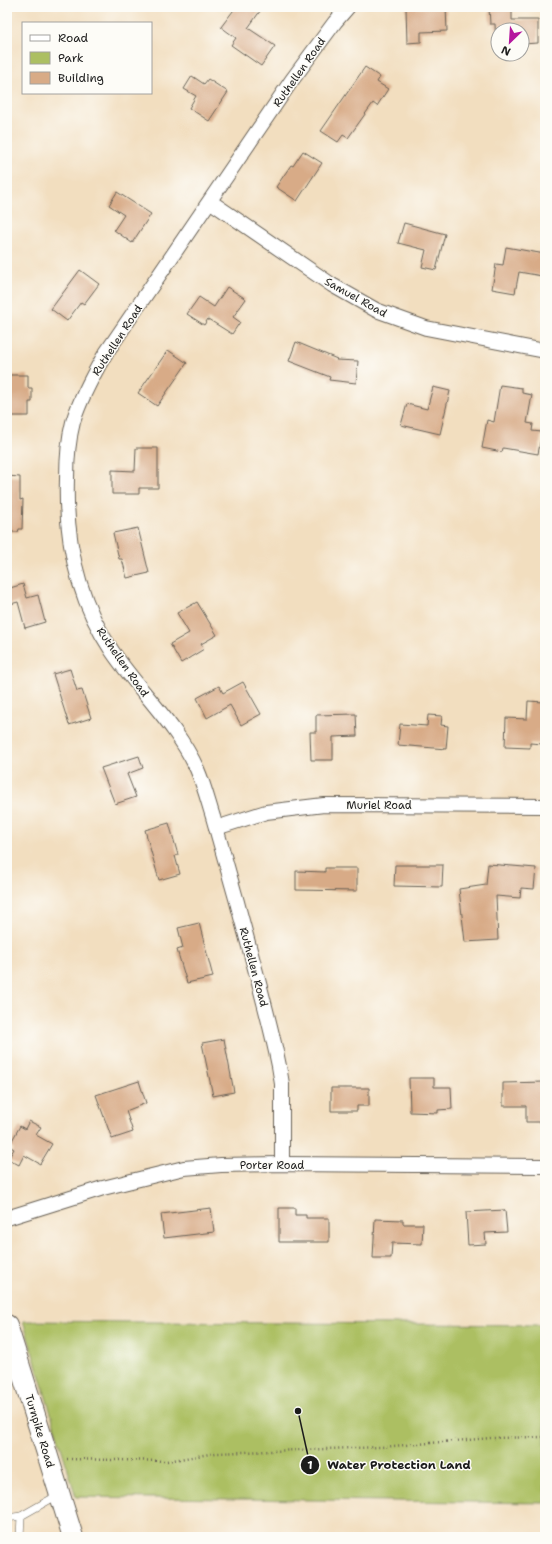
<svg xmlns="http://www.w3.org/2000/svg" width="552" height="1544" font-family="'Shantell Sans',sans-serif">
  <rect width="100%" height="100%" fill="#fdfcf7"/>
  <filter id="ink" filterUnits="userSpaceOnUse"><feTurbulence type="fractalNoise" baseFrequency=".025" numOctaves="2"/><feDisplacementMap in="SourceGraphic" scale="8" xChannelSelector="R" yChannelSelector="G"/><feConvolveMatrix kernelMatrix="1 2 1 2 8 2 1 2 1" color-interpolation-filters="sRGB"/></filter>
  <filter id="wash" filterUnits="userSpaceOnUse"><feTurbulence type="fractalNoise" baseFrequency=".012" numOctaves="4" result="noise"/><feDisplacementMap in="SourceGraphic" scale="16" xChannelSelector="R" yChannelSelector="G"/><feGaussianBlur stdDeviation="0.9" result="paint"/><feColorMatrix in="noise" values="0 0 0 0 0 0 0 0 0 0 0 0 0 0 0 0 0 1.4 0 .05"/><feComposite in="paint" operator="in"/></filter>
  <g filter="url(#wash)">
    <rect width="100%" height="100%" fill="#f2debf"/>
    <path fill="#acbf62" stroke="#646e3f" d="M 23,1321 L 545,1325 L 545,1503 L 76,1497 Z"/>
    <g id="blocks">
      <g fill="#d8ab87">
        <path d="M 236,7 L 263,7 L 248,28 L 275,46 L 261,66 L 231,45 L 236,38 L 221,27 Z"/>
        <path d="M 446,7 L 447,31 L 421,32 L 421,42 L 407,43 L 406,8 Z"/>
        <path d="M 489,7 L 512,7 L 512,20 L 538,20 L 538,43 L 522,44 L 522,30 L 498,30 L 498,44 L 496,44 L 495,24 L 490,24 Z"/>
        <path d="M 365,67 L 380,77 L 377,82 L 388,89 L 377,106 L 373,103 L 348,138 L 343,135 L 338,142 L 321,131 Z"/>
        <path d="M 192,76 L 204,84 L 208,79 L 228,92 L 209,121 L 189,108 L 196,96 L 184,89 Z"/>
        <path d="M 303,151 L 322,163 L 297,201 L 276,187 L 291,165 L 293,166 Z"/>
        <path d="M 117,192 L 151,214 L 132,243 L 114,230 L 124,215 L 109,205 Z"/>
        <path d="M 404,223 L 445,234 L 436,270 L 422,267 L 426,250 L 398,243 Z"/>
        <path d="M 506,247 L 545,254 L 542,276 L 519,272 L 515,293 L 492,289 L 496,264 L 503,265 Z"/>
        <path d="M 80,270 L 99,284 L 84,304 L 81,302 L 67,321 L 51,309 Z"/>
        <path d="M 227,287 L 246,299 L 233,317 L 240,322 L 232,334 L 208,319 L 204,325 L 187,314 L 199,297 L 214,307 Z"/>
        <path d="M 296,342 L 337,359 L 336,360 L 358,361 L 356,383 L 329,380 L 330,377 L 289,361 Z"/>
        <path d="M 168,350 L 187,363 L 157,406 L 138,393 Z"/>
        <path d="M 7,375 L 28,375 L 28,388 L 32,388 L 32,402 L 29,402 L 29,416 L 7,416 Z"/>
        <path d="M 500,385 L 522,388 L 522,393 L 532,395 L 527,423 L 533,424 L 532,431 L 542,432 L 538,454 L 503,448 L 502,452 L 482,448 L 487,420 L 494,422 Z"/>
        <path d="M 433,387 L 450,391 L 440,434 L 401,425 L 407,404 L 427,409 Z"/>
        <path d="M 136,448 L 158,448 L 158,488 L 139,488 L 139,494 L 112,494 L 112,470 L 135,471 Z"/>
        <path d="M 7,476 L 20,477 L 20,500 L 23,499 L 22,529 L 19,529 L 18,532 L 7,532 Z"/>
        <path d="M 138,528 L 149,573 L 127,578 L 122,559 L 119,559 L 113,533 Z"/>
        <path d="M 23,584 L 27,598 L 38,595 L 45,622 L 25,628 L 18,602 L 7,605 L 7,589 Z"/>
        <path d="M 197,602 L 217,635 L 201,644 L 204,649 L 181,663 L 170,644 L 189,633 L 177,613 Z"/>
        <path d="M 70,669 L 77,691 L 82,690 L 91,718 L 69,725 L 53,674 Z"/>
        <path d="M 243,682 L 261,714 L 241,725 L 230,705 L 207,718 L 197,698 L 219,686 L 223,693 Z"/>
        <path d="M 528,701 L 544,702 L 543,744 L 530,743 L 530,748 L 505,747 L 506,718 L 527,719 Z"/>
        <path d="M 356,714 L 357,736 L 333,737 L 333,760 L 311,760 L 310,732 L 316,732 L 316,715 Z"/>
        <path d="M 428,715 L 442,716 L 441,725 L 448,726 L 446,749 L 398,745 L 400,724 L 427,726 Z"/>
        <path d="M 139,756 L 143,768 L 127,774 L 136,797 L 115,804 L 101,768 Z"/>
        <path d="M 169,823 L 178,855 L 175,856 L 180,874 L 159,880 L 145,830 Z"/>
        <path d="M 488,864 L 536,868 L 534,889 L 521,888 L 520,898 L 496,896 L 498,940 L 465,942 L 459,889 L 486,885 Z"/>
        <path d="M 395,865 L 443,865 L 442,887 L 394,886 Z"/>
        <path d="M 325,868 L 357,868 L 357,891 L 296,890 L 296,871 L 325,872 Z"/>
        <path d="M 199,923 L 213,977 L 187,983 L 177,950 L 183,948 L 178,928 Z"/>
        <path d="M 224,1039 L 234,1092 L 213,1096 L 202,1043 Z"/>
        <path d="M 409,1078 L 434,1078 L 434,1087 L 451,1087 L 452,1109 L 438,1110 L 438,1113 L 410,1112 Z"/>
        <path d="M 139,1081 L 146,1103 L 126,1111 L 133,1132 L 112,1139 L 96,1095 Z"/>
        <path d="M 545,1082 L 545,1122 L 526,1122 L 526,1106 L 503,1106 L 503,1083 Z"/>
        <path d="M 331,1088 L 369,1088 L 369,1106 L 357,1106 L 357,1111 L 331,1111 Z"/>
        <path d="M 29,1121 L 41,1127 L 36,1135 L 52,1144 L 40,1164 L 24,1155 L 19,1165 L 8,1159 L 14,1149 L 9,1146 L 20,1126 L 25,1129 Z"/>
        <path d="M 211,1208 L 214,1232 L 164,1238 L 161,1214 Z"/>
        <path d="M 279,1208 L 295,1208 L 295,1215 L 306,1215 L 306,1218 L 329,1218 L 329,1242 L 279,1242 Z"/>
        <path d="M 505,1210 L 507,1232 L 485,1233 L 486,1244 L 468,1245 L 466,1212 Z"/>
        <path d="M 375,1219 L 403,1220 L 403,1224 L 423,1224 L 422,1244 L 392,1243 L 391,1258 L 373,1258 Z"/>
      </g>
    </g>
  </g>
  <g filter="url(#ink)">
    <use href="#blocks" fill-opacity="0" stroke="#676055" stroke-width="1"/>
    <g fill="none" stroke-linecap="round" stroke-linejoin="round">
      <g stroke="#676055" stroke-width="8">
        <g id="service">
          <path d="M 7,1518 L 21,1516 L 58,1495"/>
          <path d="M 20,1537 L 21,1516"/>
        </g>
      </g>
      <g stroke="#676055" stroke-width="16">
        <g id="minor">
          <path d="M 211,202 L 332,285 L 376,310 L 426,328 L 545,351"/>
          <path d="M 216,828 L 266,812 L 324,805 L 545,806"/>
          <path d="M 282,1164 L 282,1084 L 279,1066 C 268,1011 251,956 237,902 C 229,873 221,845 213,817 C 208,801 204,785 197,769 C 177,725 139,691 112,651 C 78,600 65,541 67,479 C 67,460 68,441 73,422 C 80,399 92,377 104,356 L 292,80 L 335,22 L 348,7"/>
          <path d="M 7,1218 L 103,1188 L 184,1168 L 221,1165 L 282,1164 L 545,1166"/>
        </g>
      </g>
      <g stroke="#676055" stroke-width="22">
        <path id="secondary" d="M 7,1325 L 73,1537"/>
      </g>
      <path stroke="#676055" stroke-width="2.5" stroke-dasharray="1 3" stroke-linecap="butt" d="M 67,1459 L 167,1461 L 216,1453 L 381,1447 L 491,1438 L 545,1437"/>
      <use href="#service" stroke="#fff" stroke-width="7"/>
      <use href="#minor" stroke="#fff" stroke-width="14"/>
      <use href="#secondary" stroke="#fff" stroke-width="20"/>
    </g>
  </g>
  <g text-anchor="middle" stroke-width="3" stroke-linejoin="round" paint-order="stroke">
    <g font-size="11" fill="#1c1c1c" stroke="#fdfcf7">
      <text transform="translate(299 72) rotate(-55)" y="4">Ruthellen Road</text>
      <text transform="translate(356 297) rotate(29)" y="4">Samuel Road</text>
      <text transform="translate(117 340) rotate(-57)" y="4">Ruthellen Road</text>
      <text transform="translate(123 662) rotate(55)" y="4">Ruthellen Road</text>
      <text x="379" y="809">Muriel Road</text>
      <text transform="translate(254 967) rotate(75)" y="4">Ruthellen Road</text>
      <text x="272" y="1169">Porter Road</text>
      <text transform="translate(40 1431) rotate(73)" y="4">Turnpike Road</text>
    </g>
  </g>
  <path fill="none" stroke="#1c1c1c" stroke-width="1.5" d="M298 1411L310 1465"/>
  <g fill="#1c1c1c" stroke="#fdfcf7" stroke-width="1.5">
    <circle cx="298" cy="1411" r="4"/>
    <circle cx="310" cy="1465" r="10"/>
  </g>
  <g font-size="12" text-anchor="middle" font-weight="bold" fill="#fff">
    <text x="310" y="1469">1</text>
  </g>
  <g font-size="12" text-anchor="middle" font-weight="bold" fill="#1c1c1c" stroke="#fdfcf7" stroke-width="3" stroke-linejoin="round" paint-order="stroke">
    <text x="399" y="1469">Water Protection Land</text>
  </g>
  <rect width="552" height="1544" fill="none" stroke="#fdfcf7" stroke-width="24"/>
  <rect x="22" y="22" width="130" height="72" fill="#fdfcf7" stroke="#a3a29f"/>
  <rect x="30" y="35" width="20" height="6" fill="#ffffff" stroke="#a3a29f"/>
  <text x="58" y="42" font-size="12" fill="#1c1c1c">Road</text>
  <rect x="30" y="52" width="20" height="12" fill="#acbf62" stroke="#a3a29f"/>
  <text x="58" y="62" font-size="12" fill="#1c1c1c">Park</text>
  <rect x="30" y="72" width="20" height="12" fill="#d8ab87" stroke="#a3a29f"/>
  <text x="58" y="82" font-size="12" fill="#1c1c1c">Building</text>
  <g transform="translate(510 42) rotate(205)"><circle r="19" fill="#fdfcf7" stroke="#a3a29f"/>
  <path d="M0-3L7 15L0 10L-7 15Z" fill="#b5179e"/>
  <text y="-6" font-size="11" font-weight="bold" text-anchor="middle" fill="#1c1c1c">N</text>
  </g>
</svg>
